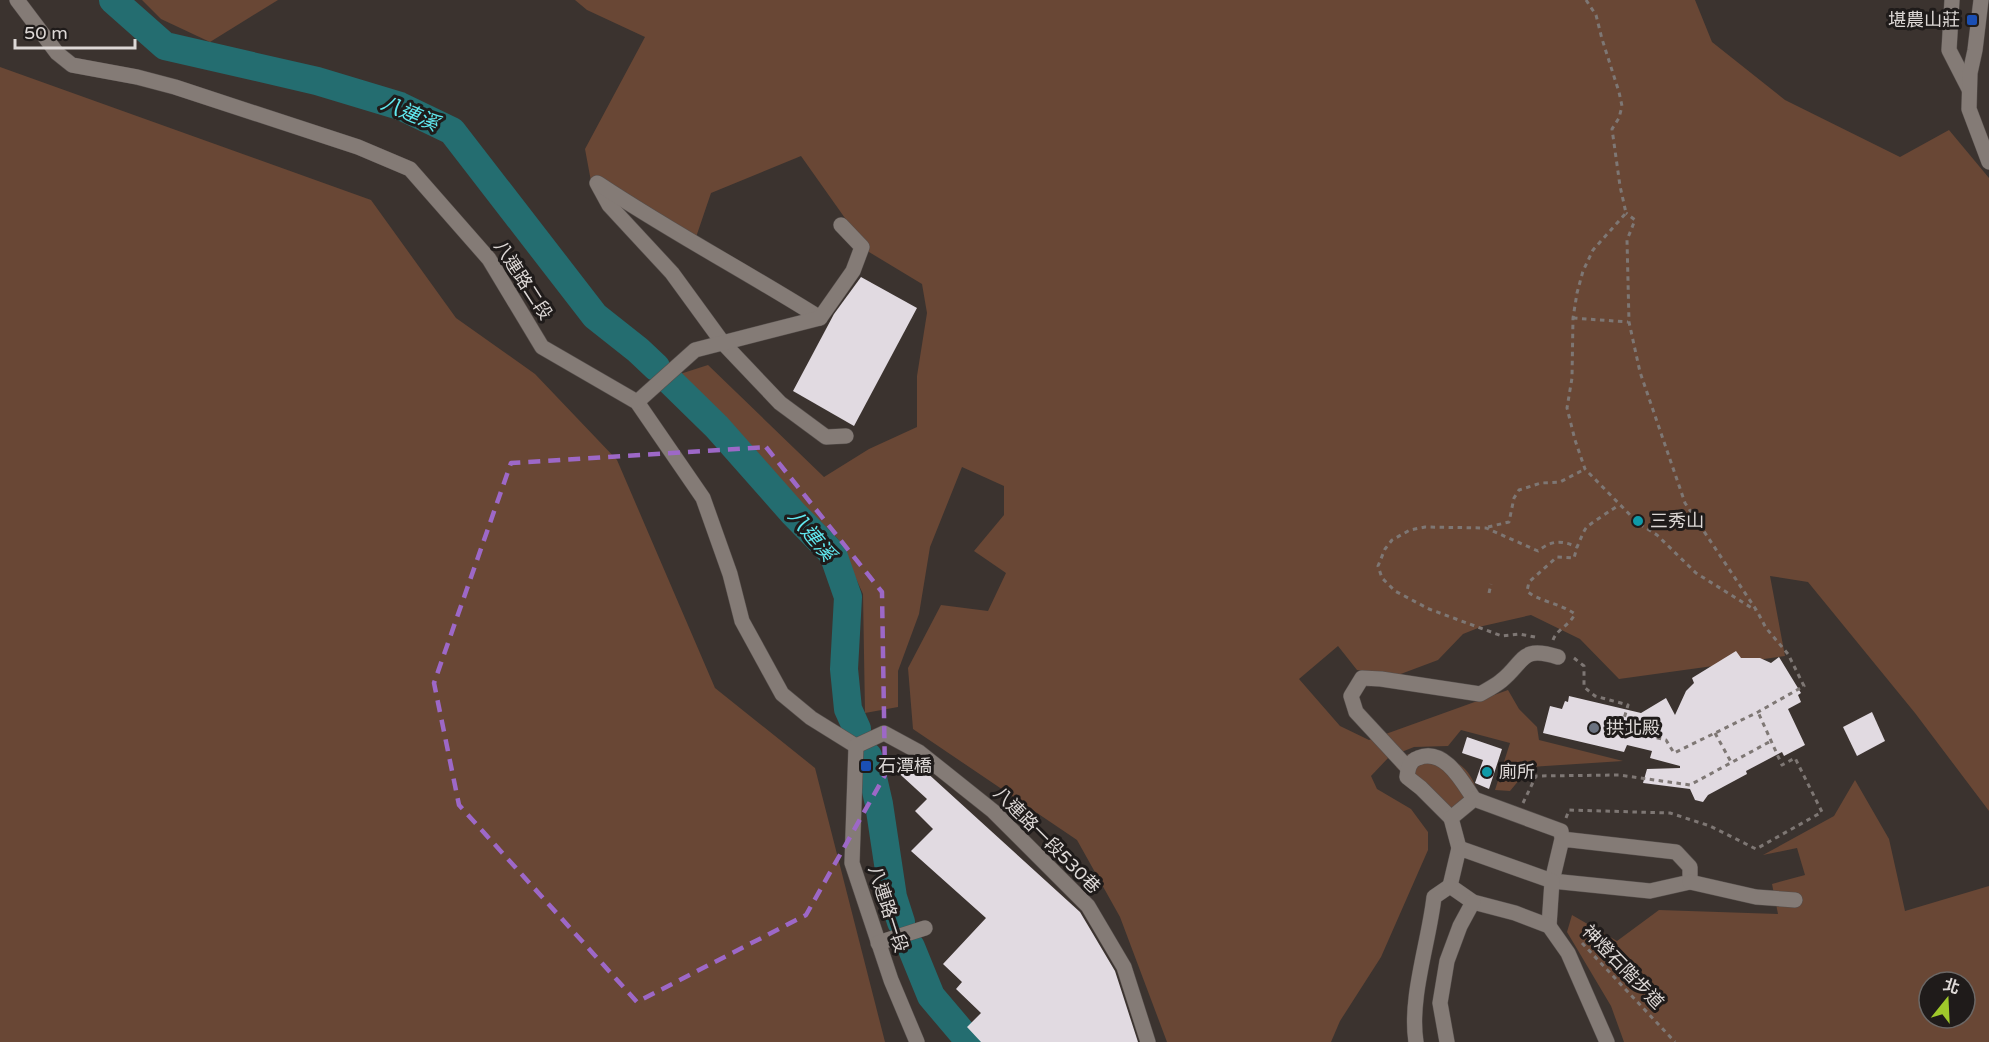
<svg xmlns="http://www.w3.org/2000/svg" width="1989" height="1042" font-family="'Varela Round','Noto Sans TC',sans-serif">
  <rect width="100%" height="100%" fill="#3b332f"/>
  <g fill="#694735" fill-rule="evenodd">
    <path d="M 142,0 L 278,0 L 210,42 L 161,19 Z"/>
    <path d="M 575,0 L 1695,0 L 1712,42 L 1785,100 L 1900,157 L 1949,130 L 1989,178 L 1989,811 L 1915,713 L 1808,582 L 1770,576 L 1785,656 L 1619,679 L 1580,639 L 1531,615 L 1483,626 L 1463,634 L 1438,660 L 1398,675 L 1357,670 L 1338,646 L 1299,679 L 1340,726 L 1369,740 L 1508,690 L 1519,709 L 1537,727 L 1539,740 L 1623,761 L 1530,767 L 1510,791 L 1495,790 L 1510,743 L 1461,730 L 1448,746 L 1414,747 L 1389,757 L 1371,776 L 1377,789 L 1411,809 L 1428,832 L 1428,850 L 1381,957 L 1340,1021 L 1331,1042 L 1167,1042 L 1120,917 L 1077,840 L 913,729 L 908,668 L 941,605 L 988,611 L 1006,573 L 974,551 L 1004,515 L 1004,486 L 962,467 L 930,547 L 919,614 L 898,671 L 898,707 L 865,713 L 863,594 L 838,539 L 801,503 L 680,374 L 708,365 L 824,477 L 869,449 L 917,427 L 917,376 L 927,313 L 922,284 L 869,252 L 801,156 L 711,193 L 693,246 L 593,192 L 585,149 L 645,37 L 587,10 Z"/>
    <path d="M 0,67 L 371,200 L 456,318 L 535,374 L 617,460 L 715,688 L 815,768 L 885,1042 L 0,1042 Z"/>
    <path d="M 1408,754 C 1440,756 1466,755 1477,791 L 1444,816 L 1437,804 L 1396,767 Z"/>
    <path d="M 1855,780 L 1889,839 L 1905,911 L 1989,886 L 1989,1042 L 1624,1042 L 1611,1006 L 1567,932 L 1572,915 L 1617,941 L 1659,910 L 1778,914 L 1772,884 L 1805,875 L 1797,848 L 1763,855 L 1834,816 ZM 1929,982 L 1965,982 L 1965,1018 L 1929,1018 Z"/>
  </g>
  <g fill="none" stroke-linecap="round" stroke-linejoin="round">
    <g stroke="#246d70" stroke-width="28">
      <path d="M 113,0 L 165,46 L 317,81 L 400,106 L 452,131 L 595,316 L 638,350 L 656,367"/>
      <path d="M 671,382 L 717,427 L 793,513 L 833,554 L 848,597 L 844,669 L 848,709 L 857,729"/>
      <path d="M 868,756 L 879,804 L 893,897 L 901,922"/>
      <path d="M 911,947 L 931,996 L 970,1042"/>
    </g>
  </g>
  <g fill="#e1dae1">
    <path d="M 861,277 L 917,308 L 854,426 L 793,391 L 834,314 Z"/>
    <path d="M 1736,651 L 1741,658 L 1760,658 L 1771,663 L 1779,657 L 1801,693 L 1798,695 L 1801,702 L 1788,709 L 1805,745 L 1784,756 L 1782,752 L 1746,771 L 1747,774 L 1708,795 L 1703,802 L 1695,800 L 1690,789 L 1643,783 L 1647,769 L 1680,768 L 1680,766 L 1650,758 L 1652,751 L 1627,745 L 1624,752 L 1543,733 L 1550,706 L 1562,709 L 1565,701 L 1568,702 L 1569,696 L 1641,713 L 1666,698 L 1675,715 L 1686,691 L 1694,683 L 1692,678 Z"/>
    <path d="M 1872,712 L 1885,741 L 1857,756 L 1843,727 Z"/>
    <path d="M 1467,737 L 1502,749 L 1489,789 L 1475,783 L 1483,760 L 1462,753 Z"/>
    <path d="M 905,755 L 913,760 L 1080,912 L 1115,971 L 1138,1042 L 981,1042 L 967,1027 L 981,1013 L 956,989 L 962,982 L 943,964 L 986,918 L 911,851 L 933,829 L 915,811 L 927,799 L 891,766 Z"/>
  </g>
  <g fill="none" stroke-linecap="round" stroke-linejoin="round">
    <g stroke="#564f4c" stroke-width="16">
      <g id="minor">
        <path d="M 17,0 L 57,53 L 72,65 L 137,77 L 175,87 L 358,147 L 410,169 L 489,259 L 542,347 L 637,402 L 703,498 L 730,574 L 742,621 L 782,694 L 811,718 L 856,746"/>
        <path d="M 1952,0 L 1949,50 L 1969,89"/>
        <path d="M 1981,0 L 1975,50 L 1970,73 L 1969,109 L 1989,162"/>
        <path d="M 597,183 L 609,205 L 672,273 L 723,343 L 780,403 L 826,437 L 846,436"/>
        <path d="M 599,184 C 671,232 747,272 820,318"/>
        <path d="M 637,402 L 695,350 L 820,318 L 853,271 L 862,247 L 841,225"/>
        <path d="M 856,746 L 884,733 L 919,752 L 993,811 L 1088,906 L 1124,967 L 1148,1042"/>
        <path d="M 856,746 L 852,863 L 891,980 L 917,1042"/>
        <path d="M 1408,768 L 1356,712 L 1351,696 L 1362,678 L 1381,679 L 1480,694 C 1487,690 1495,686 1501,681 C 1525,662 1520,645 1558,657"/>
        <path d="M 1451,818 L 1421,788 L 1407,777 C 1408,769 1409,761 1418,758 C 1444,747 1462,781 1474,799"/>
        <path d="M 1459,848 L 1451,818 L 1474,799 L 1561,831 L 1562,839 L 1552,881 L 1650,891 L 1690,882 L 1690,867 L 1676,852 L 1562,839"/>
        <path d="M 1690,882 L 1756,897 L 1795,900"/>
        <path d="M 1450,886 L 1459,848 L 1552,881 L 1549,926"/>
        <path d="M 878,943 L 925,928"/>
        <path d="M 1416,1042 C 1409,998 1429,942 1434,897 L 1450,886 L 1473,902 L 1515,913 L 1549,926 L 1568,953 L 1607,1042"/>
        <path d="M 1447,1042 L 1440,1003 L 1447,961 L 1460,926 L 1473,902"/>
      </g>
    </g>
    <g stroke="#7e7774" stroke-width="3" stroke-dasharray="4.5 4.5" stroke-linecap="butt">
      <path d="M 1586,0 L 1596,15 L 1602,39 L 1619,92 L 1622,106 L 1619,118 L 1612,129 L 1620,186 L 1626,213 L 1593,250 L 1583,271 L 1577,293 L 1573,318 L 1572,378 L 1567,408 L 1575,440 L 1585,469 L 1638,523 L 1657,535 L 1696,573 L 1755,610"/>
      <path d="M 1573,318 L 1628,322"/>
      <path d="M 1488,527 L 1509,522 L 1514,498 L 1519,490 L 1541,483 L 1560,482 L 1585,469"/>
      <path d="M 1489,593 L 1491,584"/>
      <path d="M 1535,637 L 1519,634 L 1502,636 L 1429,609 L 1395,591 L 1382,578 L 1378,566 L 1385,549 L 1392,540 L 1410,530 L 1425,527 L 1486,528 L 1538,551 C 1552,540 1561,540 1577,547 C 1580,541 1582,534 1586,528 C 1588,525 1613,509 1619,505"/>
      <path d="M 1553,640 C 1557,629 1568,627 1575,614 C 1560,603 1537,601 1527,591 L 1529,582 L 1557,557 L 1574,558 L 1577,547"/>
      <path d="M 1574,658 L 1584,666 L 1584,687 L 1595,696 L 1628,705 L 1621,729 L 1666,740 L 1674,753 L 1758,712 L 1804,686 L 1788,654 L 1766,628 L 1757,611 L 1685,503 L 1640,372 L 1629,322 L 1627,240 L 1635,220 L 1626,213"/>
      <path d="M 1715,733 L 1731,762"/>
      <path d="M 1523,803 L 1536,776 L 1619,775 L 1690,785 L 1771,741"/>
      <path d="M 1566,818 L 1569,810 L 1670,813 L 1710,826 L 1756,849 L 1822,812 L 1795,758 L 1782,765 L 1758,712"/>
      <path d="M 1582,943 L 1675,1042"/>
    </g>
    <use href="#minor" stroke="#847b76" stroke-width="15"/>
  </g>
  <path fill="none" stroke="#9d68c7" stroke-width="4.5" stroke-dasharray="12 8" stroke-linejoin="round" d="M 766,447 L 882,592 L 885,775 L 806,915 L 637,1002 L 459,805 L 434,683 L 511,463 Z"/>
  <g fill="#1a4fb4" stroke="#1f1b1a" stroke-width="2">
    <rect x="1966" y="14" width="12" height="12" rx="3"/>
    <rect x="860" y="760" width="12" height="12" rx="3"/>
  </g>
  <g fill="#0f9aa8" stroke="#1f1b1a" stroke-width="2">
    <circle cx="1638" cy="521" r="6"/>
    <circle cx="1487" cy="772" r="6"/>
  </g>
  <circle fill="#6b7280" stroke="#1f1b1a" stroke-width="2" cx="1594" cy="728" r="6"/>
  <g text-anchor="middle" stroke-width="6" stroke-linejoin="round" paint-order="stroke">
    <g font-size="18" fill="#ddd8d6" stroke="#1f1b1a" text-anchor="start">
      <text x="1960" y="26" text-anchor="end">堪農山莊</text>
      <text x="1650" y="527">三秀山</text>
      <text x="1606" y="734">拱北殿</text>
      <text x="878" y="772">石潭橋</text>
      <text x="1499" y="778">廁所</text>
    </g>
    <g font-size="18" fill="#ddd8d6" stroke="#1f1b1a">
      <text transform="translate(523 280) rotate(57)" y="6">八連路二段</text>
      <text transform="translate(1047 840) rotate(45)" y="6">八連路一段530巷</text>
      <text transform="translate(888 909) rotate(72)" y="6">八連路一段</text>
      <text transform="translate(1623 967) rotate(46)" y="6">神燈石階步道</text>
    </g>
    <g font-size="20" font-style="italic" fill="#61e9f0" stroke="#1f1b1a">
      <text transform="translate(410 113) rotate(23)" y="7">八連溪</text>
      <text transform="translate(812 535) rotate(50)" y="7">八連溪</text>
    </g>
  </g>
  <g transform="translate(1947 1000) rotate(18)"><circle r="28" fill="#1f1b1a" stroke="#6b6765" stroke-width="1.5"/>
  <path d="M0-4.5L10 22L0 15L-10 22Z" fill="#a0c92b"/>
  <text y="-9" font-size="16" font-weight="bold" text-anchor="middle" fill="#ddd8d6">北</text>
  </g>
  <path d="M15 39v9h120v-9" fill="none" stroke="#ddd8d6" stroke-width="3"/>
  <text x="24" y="39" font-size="18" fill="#ddd8d6" stroke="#1f1b1a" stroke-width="4.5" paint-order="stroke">50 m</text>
</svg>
